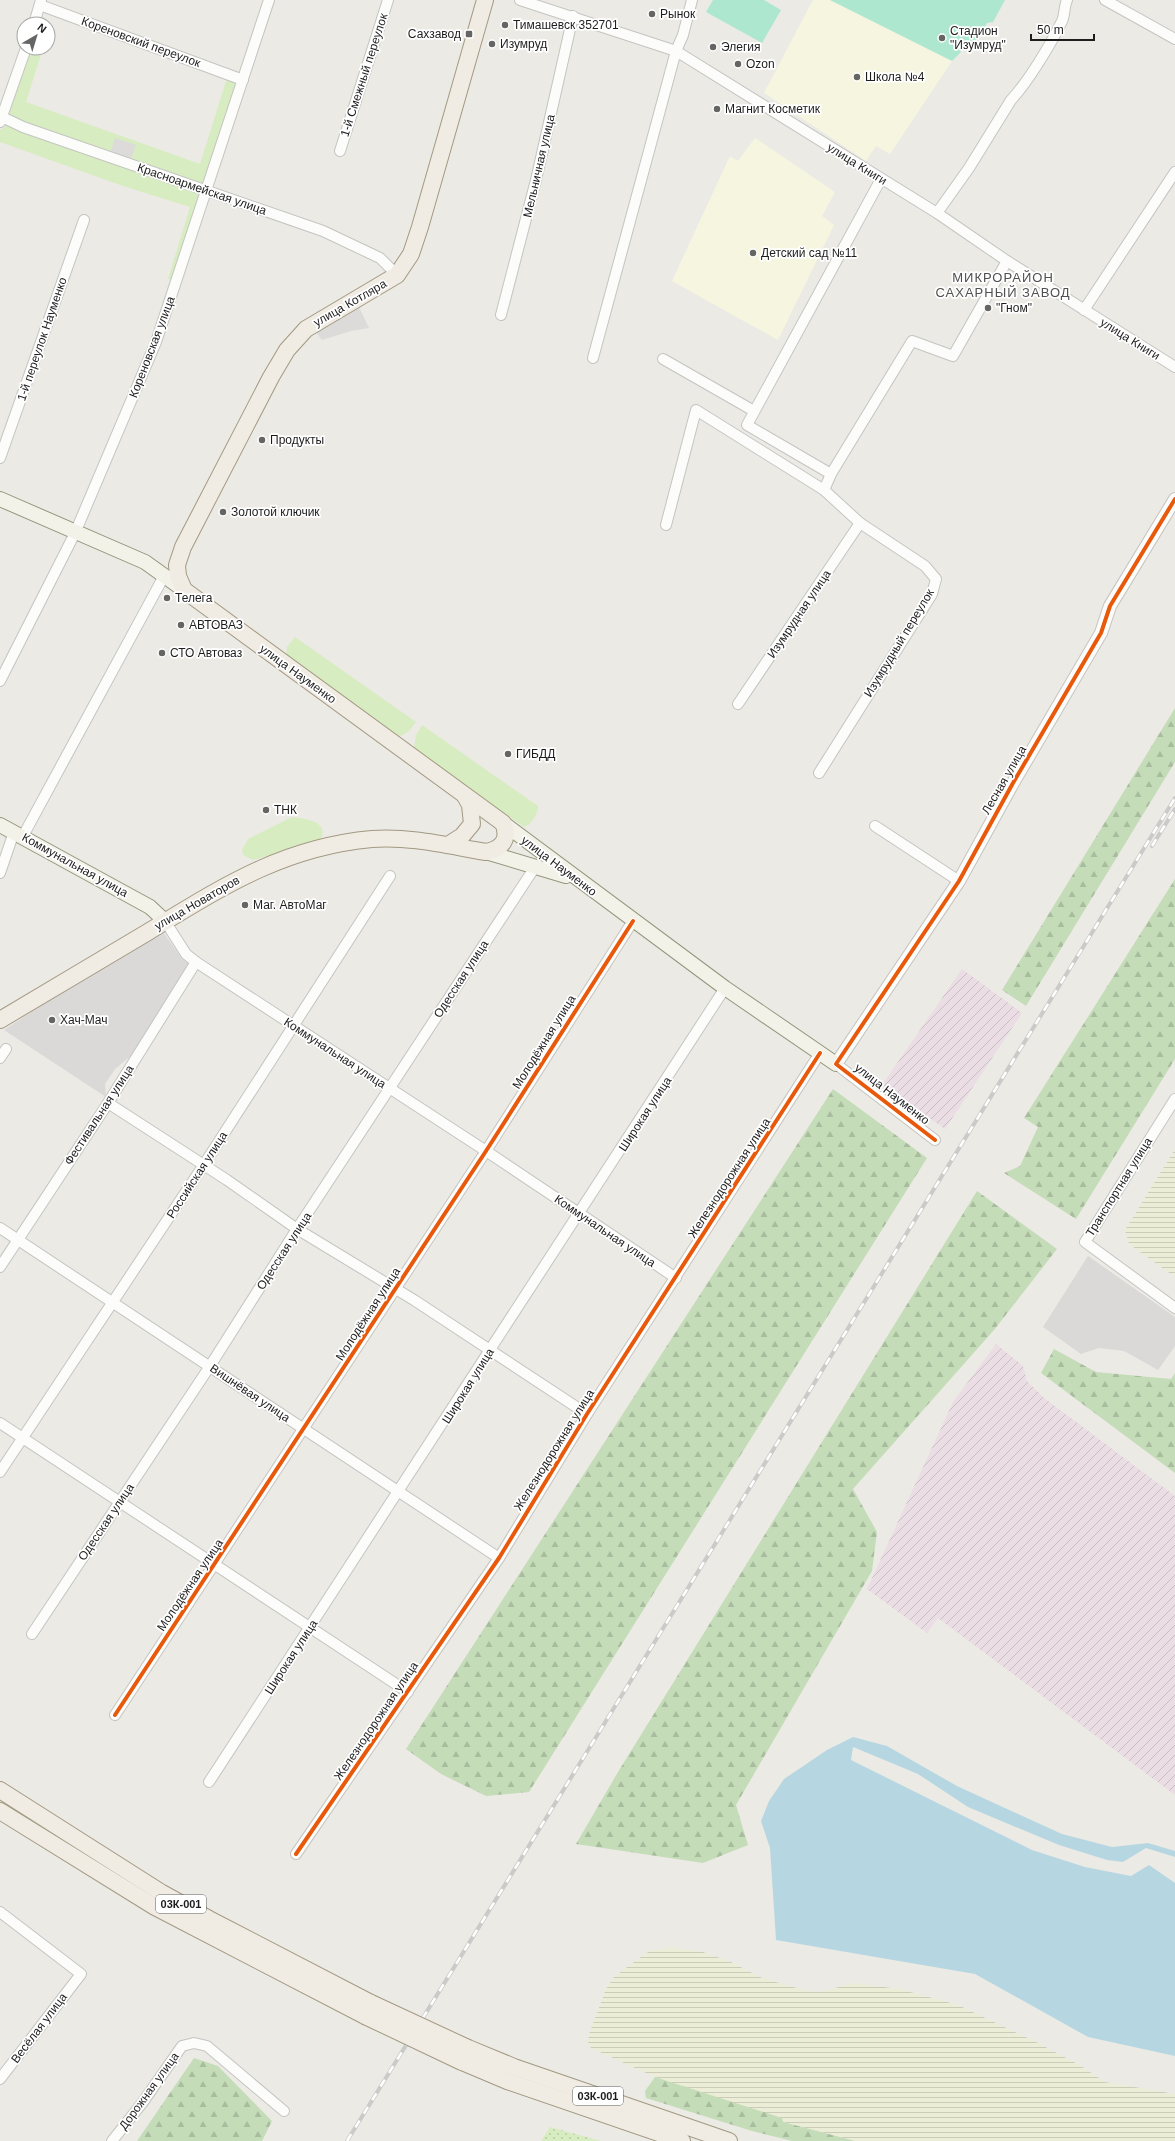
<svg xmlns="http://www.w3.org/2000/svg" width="1175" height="2141" font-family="Arial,sans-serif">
  <defs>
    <pattern id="industrial-furrows" width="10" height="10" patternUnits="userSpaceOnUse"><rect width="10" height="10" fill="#eadde4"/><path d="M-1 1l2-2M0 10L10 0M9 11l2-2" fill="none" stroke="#c8bdc3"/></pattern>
    <pattern id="farmland-rules" width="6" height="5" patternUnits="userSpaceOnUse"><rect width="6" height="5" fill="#ecedd7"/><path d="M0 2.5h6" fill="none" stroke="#cacbb8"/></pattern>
    <pattern id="forest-firs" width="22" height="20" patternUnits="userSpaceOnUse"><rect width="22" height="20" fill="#c4dcb8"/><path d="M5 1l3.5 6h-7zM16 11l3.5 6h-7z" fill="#a8bc9e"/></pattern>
    <pattern id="garden-dots" width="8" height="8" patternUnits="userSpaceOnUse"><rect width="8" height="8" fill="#d7ecc1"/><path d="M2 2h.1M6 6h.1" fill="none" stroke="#b8caa5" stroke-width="1.8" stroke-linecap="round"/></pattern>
  </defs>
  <rect width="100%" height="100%" fill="#eceae5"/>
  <g fill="#dbd9d7">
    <path d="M 163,932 L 182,959 L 189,964 L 133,1054 L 115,1069 L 105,1084 L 106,1097 L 4,1030 L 51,999 Z"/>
    <path d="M 1088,1256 L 1175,1317 L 1175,1346 L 1158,1370 L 1124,1351 L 1099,1348 L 1081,1354 L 1043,1327 Z"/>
  </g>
  <g fill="url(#industrial-furrows)">
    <path d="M 962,969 L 1022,1013 L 945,1129 L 882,1085 Z"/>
    <path d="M 996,1344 L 1023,1366 L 1027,1381 L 1044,1398 L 1175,1496 L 1175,1795 L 938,1618 L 927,1633 L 867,1589 L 953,1402 Z"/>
  </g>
  <g fill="#f6f6e0">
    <path d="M 813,0 L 830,0 L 952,61 L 890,154 L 876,146 L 866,161 L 764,93 Z"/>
    <path d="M 755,138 L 835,192 L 822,216 L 834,225 L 778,340 L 672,281 L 730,156 L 738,161 Z"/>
  </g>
  <g fill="url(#farmland-rules)">
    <path d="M 1175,1149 L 1175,1277 L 1129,1244 L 1125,1230 Z"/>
    <path d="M 672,1948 L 703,1952 L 731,1962 L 762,1978 L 807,1991 L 821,1992 L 853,1983 L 899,1989 L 958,2005 L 1038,2043 L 1081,2066 L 1105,2082 L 1175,2094 L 1175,2141 L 855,2141 L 783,2122 L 655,2077 L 591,2048 L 588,2042 L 589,2034 L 606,1989 L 614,1977 L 646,1953 L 654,1950 Z"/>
  </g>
  <g fill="#d7ecc1">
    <path d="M 29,48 L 43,48 L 26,102 L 200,164 L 227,78 L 237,82 L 205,185 L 13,120 L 8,113 Z"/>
    <path d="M 7,125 L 197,192 L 199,195 L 174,279 L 168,279 L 190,207 L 123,186 L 0,142 L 0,130 Z"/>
    <path d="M 295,637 L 416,722 C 411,729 405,737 396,736 L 286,656 L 287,647 Z"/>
    <path d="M 422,725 L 538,806 C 538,814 531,825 524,827 L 420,754 L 414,747 L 416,735 Z"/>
    <path d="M 292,817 C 306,819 332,821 319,842 L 253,860 L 243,855 L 242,850 L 248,839 Z"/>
  </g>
  <g fill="url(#forest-firs)">
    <path d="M 1175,708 L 1175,762 L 1026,1006 L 1002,990 Z"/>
    <path d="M 1175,879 L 1175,1059 L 1076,1219 L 1004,1173 L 1020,1166 L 1038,1127 L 1024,1118 Z"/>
    <path d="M 833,1089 L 927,1158 L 529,1792 L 486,1796 L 441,1774 L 406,1749 Z"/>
    <path d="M 977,1191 L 1057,1249 L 994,1330 L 853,1489 L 877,1532 L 872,1571 L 736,1805 L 748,1845 L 703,1863 L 576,1844 L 618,1772 Z"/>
    <path d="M 1054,1349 L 1096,1372 L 1171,1379 L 1175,1373 L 1175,1473 L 1041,1373 Z"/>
    <path d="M 194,2058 L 218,2066 L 272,2121 L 262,2141 L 137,2141 Z"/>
    <path d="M 655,2077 L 782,2118 L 783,2122 L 855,2141 L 792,2141 L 752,2131 L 646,2098 L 645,2091 Z"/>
  </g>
  <path fill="url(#garden-dots)" d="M 550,2127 L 601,2141 L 541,2141 Z"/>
  <g fill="#ade7d0">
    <path d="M 713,0 L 764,0 L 781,10 L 762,43 L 706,12 Z"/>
    <path d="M 830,0 L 1005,0 L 993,22 L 987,23 L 972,50 L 964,46 L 960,53 L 952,61 Z"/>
  </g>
  <g fill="#dcdbd9">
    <path d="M 115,138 L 136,145 L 130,161 L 110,154 Z"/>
    <path d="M 358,305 L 369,328 L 351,331 L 322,340 L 315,331 Z"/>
  </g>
  <path fill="#b6d7e2" d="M 853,1737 L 887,1746 L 957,1786 L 1062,1834 L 1112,1847 L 1148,1843 L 1175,1851 L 1175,1857 L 1146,1848 L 1123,1862 L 1107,1860 L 1059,1845 L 968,1807 L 918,1774 L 853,1747 L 851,1760 L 1032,1850 L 1085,1867 L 1131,1876 L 1149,1865 L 1175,1883 L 1175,2056 L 1088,2037 L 975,1974 L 776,1940 L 770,1848 L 761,1821 L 769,1801 L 784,1779 L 827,1750 Z"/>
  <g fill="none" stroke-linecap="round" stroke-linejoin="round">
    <g stroke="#c4c4c1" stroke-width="12">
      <g id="minor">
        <path d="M 520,0 L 676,51 L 937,213 L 1007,261 L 1175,367"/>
        <path d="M 1105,0 L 1175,39"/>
        <path d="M 40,5 L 243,80"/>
        <path d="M 34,24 L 41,0"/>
        <path d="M 0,116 L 23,127 L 323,231 L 380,258 L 397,275"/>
        <path d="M 0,122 L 26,48"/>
        <path d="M 340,151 L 388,0"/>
        <path d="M 937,213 L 969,168 L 1011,100 C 1028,82 1051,44 1062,21 C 1065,15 1064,6 1067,0"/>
        <path d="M 1084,310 L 1175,172"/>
        <path d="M 501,315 L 536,180 L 573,16"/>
        <path d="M 593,358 L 676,51 L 683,35 L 692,0"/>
        <path d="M 663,359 L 754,411"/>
        <path d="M 0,458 L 84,220"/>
        <path d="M 831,474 L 747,425 L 881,179"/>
        <path d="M 824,490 L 831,474 L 912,341 L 953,356 L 1007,261"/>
        <path d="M 666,525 L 696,410 L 824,490 L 860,523 L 925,566 L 936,579 L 932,594 L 819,773"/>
        <path d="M 0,681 L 75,533 L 156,342 L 269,0"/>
        <path d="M 738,704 L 860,523"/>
        <path d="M 875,826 L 959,881"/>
        <path d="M 23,836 L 164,576"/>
        <path d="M 0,873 L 14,832"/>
        <path d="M 165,921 L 186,954 L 196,962 L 486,1151 L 676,1278"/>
        <path d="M 0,1058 L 6,1049"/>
        <path d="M 836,1064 L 935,1140"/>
        <path d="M 1175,1099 L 1085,1242 L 1175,1308"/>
        <path d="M 108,1103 L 227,1180 L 297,1229 L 414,1300 L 587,1414"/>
        <path d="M 0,1228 L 499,1558"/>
        <path d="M 0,1267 L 108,1103 L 196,962"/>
        <path d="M 0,1423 L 408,1692"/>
        <path d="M 0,1472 L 203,1166 L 390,876"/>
        <path d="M 32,1634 L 210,1366 L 297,1229 L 535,867"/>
        <path d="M 115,1715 L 486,1151 L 633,921"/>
        <path d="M 209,1782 C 382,1518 555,1254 725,988"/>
        <path d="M 296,1854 L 499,1558 L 587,1414 L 820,1053"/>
        <path d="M 0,1912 L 81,1974 L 0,2079"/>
        <path d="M 112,2141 L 143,2102 L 182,2046 L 194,2043 L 207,2046 L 284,2111"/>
      </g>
    </g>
    <g stroke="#c4c4c1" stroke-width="14">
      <path id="tertiary" d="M 836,1064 L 959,881 L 1013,783 L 1101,633 L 1110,606 L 1175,499"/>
    </g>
    <g stroke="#93967c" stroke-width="16">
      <g id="secondary">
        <path d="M 0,499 L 145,562 L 184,590"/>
        <path d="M 503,823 L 725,988 L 836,1064"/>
        <path d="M 0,825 L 150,907 L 165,921"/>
        <path d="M 486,852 L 566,876"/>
      </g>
    </g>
    <g stroke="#a29982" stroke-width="18">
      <g id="primary">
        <path d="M 448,845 L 462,836 L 472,824 L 470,805 L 465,796"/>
        <path d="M 0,1020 C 49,991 99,961 148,932 C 222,887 283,847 372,839 C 410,836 449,846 486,852 C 502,849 510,839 503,823 L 184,590 L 178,576 L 177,565 L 183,547 L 271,377 L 287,350 L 306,329 L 397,275 L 411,254 L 420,227 L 485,0"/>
        <path d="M 0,1790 L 162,1893 L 209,1919 L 371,2003"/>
        <path d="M 0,1811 L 155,1907 L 365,2016"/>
        <path d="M 468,2048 L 514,2067 L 729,2141"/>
        <path d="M 462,2062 L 507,2081 L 682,2141"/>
      </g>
    </g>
    <use href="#minor" stroke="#fcfcfb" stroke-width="10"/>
    <use href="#tertiary" stroke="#fcfcfb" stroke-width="12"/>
    <use href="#secondary" stroke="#f3f2e9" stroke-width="14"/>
    <use href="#primary" stroke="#f0ebe3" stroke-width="16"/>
    <g stroke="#cacac9" stroke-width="4">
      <g id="rail">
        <path d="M 1152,846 L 1175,809"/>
        <path d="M 347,2141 L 1175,798"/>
      </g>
    </g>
    <use href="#rail" stroke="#fff" stroke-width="2.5" stroke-dasharray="8" stroke-linecap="butt"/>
    <g stroke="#a29982" stroke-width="18" stroke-linecap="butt">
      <g id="primary-bridge">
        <path d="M 371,2003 L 468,2048"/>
        <path d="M 365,2016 L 462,2062"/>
      </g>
    </g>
    <use href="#primary-bridge" stroke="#f0ebe3" stroke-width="16"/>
    <g stroke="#fff" stroke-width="6">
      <g id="cycleway">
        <path d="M 935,1140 L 836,1064 L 959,881 L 1013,783 L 1101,633 L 1110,606 L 1175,499"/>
        <path d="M 115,1715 L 486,1151 L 633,921"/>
        <path d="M 296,1854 L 499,1558 L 587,1414 L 820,1053"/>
      </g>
    </g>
    <use href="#cycleway" stroke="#e8590c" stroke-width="4"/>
  </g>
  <g fill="#656563" stroke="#fff" stroke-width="1.5">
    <circle cx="652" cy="14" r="4"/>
    <circle cx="505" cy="25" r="4"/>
    <rect x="465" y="30" width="8" height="8" rx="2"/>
    <circle cx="942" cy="38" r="4"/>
    <circle cx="492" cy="44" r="4"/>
    <circle cx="713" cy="47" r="4"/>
    <circle cx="738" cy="64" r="4"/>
    <circle cx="857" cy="77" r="4"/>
    <circle cx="717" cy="109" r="4"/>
    <circle cx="753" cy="253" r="4"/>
    <circle cx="988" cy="308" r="4"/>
    <circle cx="262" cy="440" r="4"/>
    <circle cx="223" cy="512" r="4"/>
    <circle cx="167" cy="598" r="4"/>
    <circle cx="181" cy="625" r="4"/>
    <circle cx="162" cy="653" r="4"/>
    <circle cx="508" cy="754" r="4"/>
    <circle cx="266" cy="810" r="4"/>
    <circle cx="245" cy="905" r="4"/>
    <circle cx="52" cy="1020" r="4"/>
  </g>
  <g text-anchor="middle" stroke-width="3.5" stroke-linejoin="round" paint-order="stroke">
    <g fill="#fff" stroke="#616161" stroke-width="1">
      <rect x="156" y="1895" width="50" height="18" rx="3"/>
      <rect x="573" y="2087" width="50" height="18" rx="3"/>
    </g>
    <g font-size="11" font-weight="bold" fill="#1d1d1d">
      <text x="181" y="1908">03К-001</text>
      <text x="598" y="2100">03К-001</text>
    </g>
    <g font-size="12" fill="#1d1d1d" stroke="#fff" text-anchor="start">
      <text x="660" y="18">Рынок</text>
      <text x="513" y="29">Тимашевск 352701</text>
      <text x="950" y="35">Стадион<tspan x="950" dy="14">"Изумруд"</tspan></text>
      <text x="461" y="38" text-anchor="end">Сахзавод</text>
      <text x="500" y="48">Изумруд</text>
      <text x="721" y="51">Элегия</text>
      <text x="746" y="68">Ozon</text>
      <text x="865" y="81">Школа №4</text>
      <text x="725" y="113">Магнит Косметик</text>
      <text x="761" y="257">Детский сад №11</text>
      <text x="996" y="312">"Гном"</text>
      <text x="270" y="444">Продукты</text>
      <text x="231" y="516">Золотой ключик</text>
      <text x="175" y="602">Телега</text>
      <text x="189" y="629">АВТОВАЗ</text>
      <text x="170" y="657">СТО Автоваз</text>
      <text x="516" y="758">ГИБДД</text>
      <text x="274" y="814">ТНК</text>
      <text x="253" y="909">Маг. АвтоМаг</text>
      <text x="60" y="1024">Хач-Мач</text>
    </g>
    <g font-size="12" fill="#1d1d1d" stroke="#fff">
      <text transform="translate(141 42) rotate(20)" y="4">Кореновский переулок</text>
      <text transform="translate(364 75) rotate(-72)" y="4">1-й Смежный переулок</text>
      <text transform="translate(857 164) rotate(32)" y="4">улица Книги</text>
      <text transform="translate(539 166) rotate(-77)" y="4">Мельничная улица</text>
      <text transform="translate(202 189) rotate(19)" y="4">Красноармейская улица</text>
      <text transform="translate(350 303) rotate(-30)" y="4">улица Котляра</text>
      <text transform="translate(42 339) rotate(-71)" y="4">1-й переулок Науменко</text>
      <text transform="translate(1130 339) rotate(32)" y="4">улица Книги</text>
      <text transform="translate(152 347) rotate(-69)" y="4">Кореновская улица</text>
      <text transform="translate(799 614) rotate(-56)" y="4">Изумрудная улица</text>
      <text transform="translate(899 643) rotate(-59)" y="4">Изумрудный переулок</text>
      <text transform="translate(298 674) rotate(36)" y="4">улица Науменко</text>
      <text transform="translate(1004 780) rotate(-60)" y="4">Лесная улица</text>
      <text transform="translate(75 865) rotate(29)" y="4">Коммунальная улица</text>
      <text transform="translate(559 866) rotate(37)" y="4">улица Науменко</text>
      <text transform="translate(197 903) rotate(-30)" y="4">улица Новаторов</text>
      <text transform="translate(461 979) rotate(-57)" y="4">Одесская улица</text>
      <text transform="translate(544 1042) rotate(-58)" y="4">Молодёжная улица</text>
      <text transform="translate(335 1053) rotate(33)" y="4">Коммунальная улица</text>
      <text transform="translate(892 1094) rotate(38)" y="4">улица Науменко</text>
      <text transform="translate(645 1114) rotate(-57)" y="4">Широкая улица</text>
      <text transform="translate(99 1115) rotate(-57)" y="4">Фестивальная улица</text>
      <text transform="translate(197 1175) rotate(-57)" y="4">Российская улица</text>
      <text transform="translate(729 1178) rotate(-57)" y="4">Железнодорожная улица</text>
      <text transform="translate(1119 1187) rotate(-58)" y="4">Транспортная улица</text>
      <text transform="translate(605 1231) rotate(34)" y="4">Коммунальная улица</text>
      <text transform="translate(284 1251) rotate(-57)" y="4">Одесская улица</text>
      <text transform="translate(368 1314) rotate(-57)" y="4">Молодёжная улица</text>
      <text transform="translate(468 1386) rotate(-58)" y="4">Широкая улица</text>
      <text transform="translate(250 1393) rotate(34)" y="4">Вишнёвая улица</text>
      <text transform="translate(554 1450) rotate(-58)" y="4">Железнодорожная улица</text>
      <text transform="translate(106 1522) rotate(-56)" y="4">Одесская улица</text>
      <text transform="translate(190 1585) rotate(-56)" y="4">Молодёжная улица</text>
      <text transform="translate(291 1657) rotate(-57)" y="4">Широкая улица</text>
      <text transform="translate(376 1721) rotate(-56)" y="4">Железнодорожная улица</text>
      <text transform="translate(39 2028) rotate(-53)" y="4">Весёлая улица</text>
      <text transform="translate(149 2091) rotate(-54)" y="4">Дорожная улица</text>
    </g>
    <g font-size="13" letter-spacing="1" fill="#505050" stroke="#fff">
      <text x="1003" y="282">МИКРОРАЙОН<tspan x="1003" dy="15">САХАРНЫЙ ЗАВОД</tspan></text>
    </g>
  </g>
  <g transform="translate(36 36) rotate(38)"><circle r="19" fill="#ffffff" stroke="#a5a5a5"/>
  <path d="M0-3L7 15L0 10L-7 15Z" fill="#656563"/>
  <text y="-6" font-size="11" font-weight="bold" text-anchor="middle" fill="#1d1d1d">N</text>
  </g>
  <path d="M1031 34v6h63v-6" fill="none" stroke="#1d1d1d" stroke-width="2"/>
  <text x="1037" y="34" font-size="12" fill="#1d1d1d" stroke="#ffffff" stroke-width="3" paint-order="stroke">50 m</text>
</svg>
